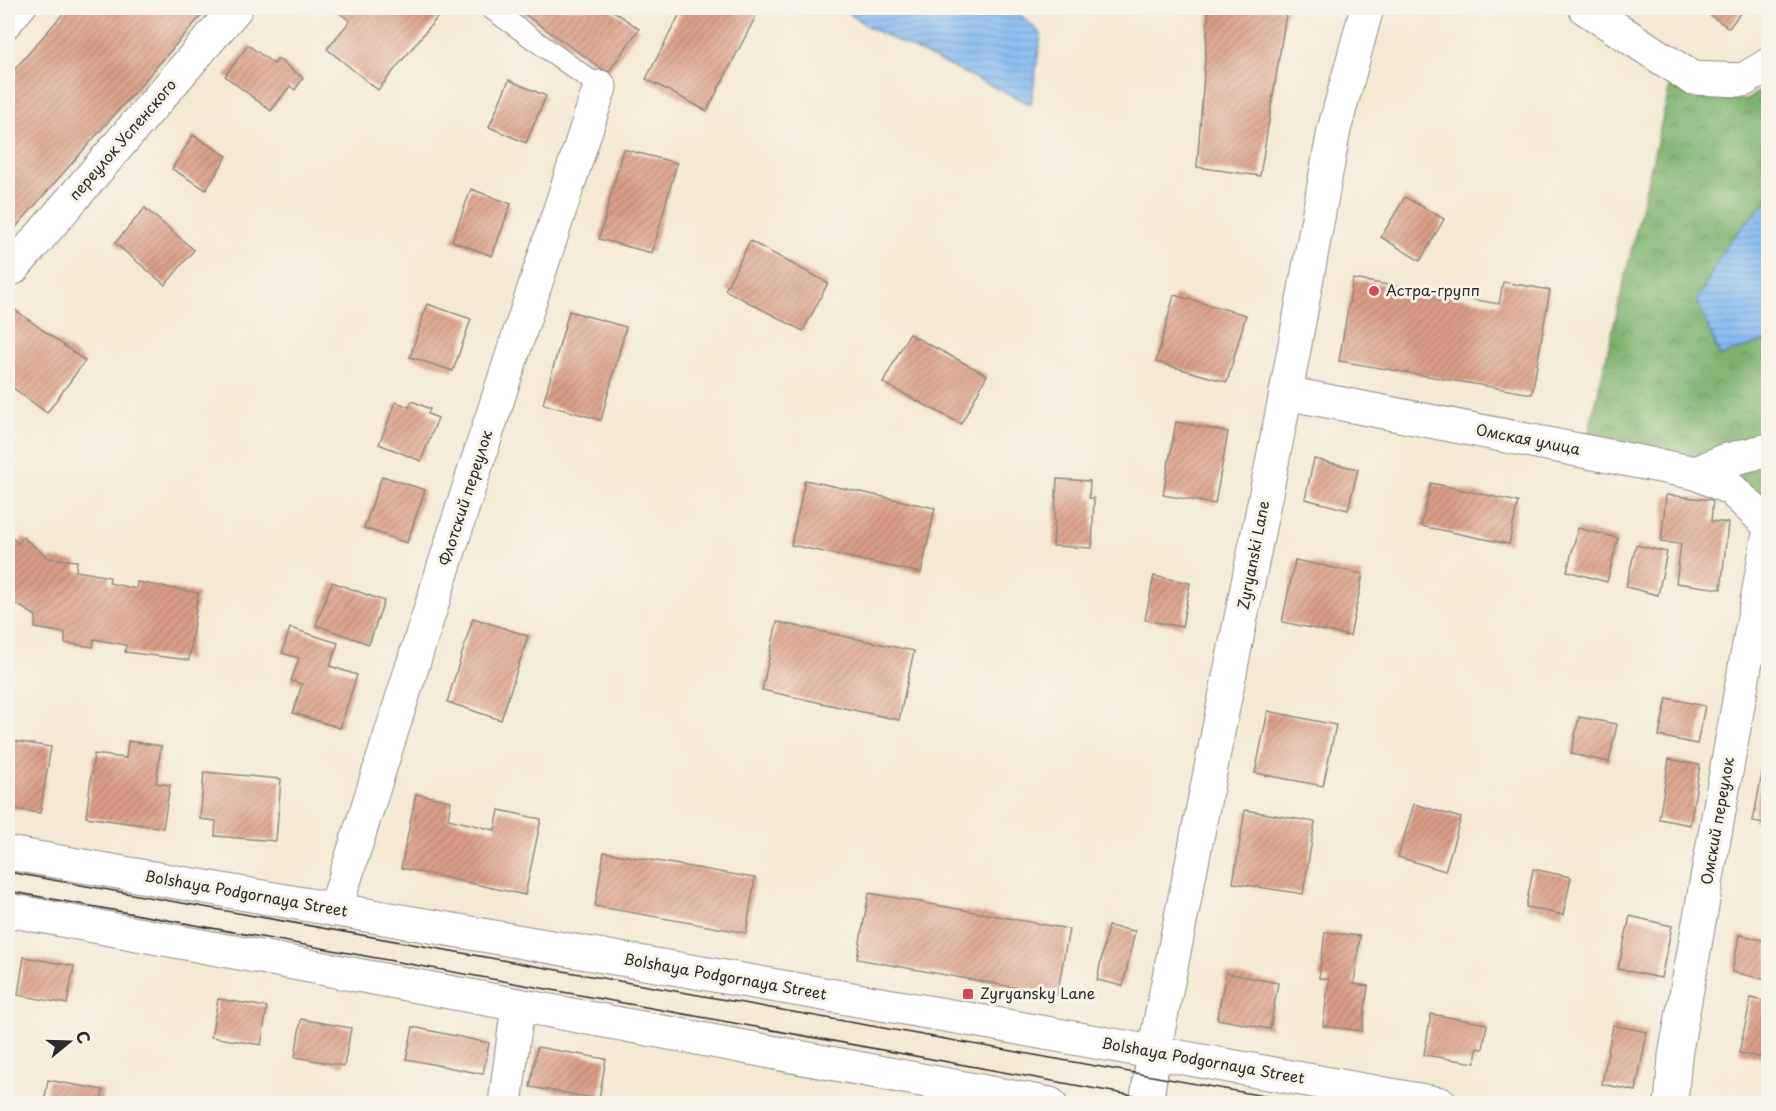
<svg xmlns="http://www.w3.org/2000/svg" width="1776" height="1111" font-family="'Playpen Sans',sans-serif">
  <defs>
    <pattern id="forest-crowns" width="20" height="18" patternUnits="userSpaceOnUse" patternTransform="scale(1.5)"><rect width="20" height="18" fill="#7fb26e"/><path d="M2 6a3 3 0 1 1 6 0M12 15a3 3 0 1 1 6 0" fill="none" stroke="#68915b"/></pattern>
    <pattern id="water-rules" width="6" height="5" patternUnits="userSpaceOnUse" patternTransform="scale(1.5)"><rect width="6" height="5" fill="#83bbf4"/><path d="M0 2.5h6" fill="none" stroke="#6b98c6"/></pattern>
    <pattern id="building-hatch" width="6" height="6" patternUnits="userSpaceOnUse" patternTransform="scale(1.5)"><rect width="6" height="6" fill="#db9d87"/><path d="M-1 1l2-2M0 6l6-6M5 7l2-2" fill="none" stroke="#b2806f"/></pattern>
  </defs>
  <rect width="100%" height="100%" fill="#f7f3e8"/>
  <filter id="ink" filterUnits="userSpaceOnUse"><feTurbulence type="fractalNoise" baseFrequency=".0167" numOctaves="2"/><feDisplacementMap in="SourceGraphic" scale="12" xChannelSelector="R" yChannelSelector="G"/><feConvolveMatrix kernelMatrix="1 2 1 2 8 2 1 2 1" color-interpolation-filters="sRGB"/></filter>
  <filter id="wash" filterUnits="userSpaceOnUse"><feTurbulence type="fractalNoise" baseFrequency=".008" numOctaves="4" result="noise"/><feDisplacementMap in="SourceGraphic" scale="24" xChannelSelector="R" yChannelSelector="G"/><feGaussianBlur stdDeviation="1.35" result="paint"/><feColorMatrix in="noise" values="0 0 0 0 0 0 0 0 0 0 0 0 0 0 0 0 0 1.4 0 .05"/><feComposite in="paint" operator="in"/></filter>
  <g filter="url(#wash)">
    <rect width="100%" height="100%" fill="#f4e9d5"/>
    <g fill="url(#forest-crowns)" stroke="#556e4c" stroke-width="1.5">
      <path d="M 1670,86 L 1687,96 L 1746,100 L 1768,86 L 1768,199 L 1727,244 L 1720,356 L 1768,340 L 1768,442 L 1693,461 L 1587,440 Z"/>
      <path d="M 1768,459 L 1768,496 C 1751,497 1740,479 1729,468 Z"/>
    </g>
    <g fill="url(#water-rules)" stroke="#577390" stroke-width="1.5">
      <path d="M 843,8 L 1013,8 L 1041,34 L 1031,105 L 868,27 Z"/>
      <path d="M 1768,199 L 1768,340 L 1720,356 L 1697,301 L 1727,244 Z"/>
    </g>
    <g id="blocks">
      <g fill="url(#building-hatch)">
        <path d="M 68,8 L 208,8 L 8,236 L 8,77 Z"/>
        <path d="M 333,8 L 445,8 L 378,90 L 327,49 L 350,21 Z"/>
        <path d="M 516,8 L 609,8 L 639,29 L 608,73 Z"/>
        <path d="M 683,8 L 760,8 L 707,111 L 646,79 Z"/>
        <path d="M 1209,8 L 1287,8 L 1260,176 L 1197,167 Z"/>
        <path d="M 1700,8 L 1744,8 L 1729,28 Z"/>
        <path d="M 248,45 L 274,64 L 278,59 L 303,78 L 295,90 L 290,86 L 271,111 L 225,76 Z"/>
        <path d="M 509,80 L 546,96 L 526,143 L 489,127 Z"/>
        <path d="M 193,135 L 227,156 L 206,190 L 172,169 Z"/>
        <path d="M 623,149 L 677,163 L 652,253 L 599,239 Z"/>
        <path d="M 471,189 L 511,204 L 492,256 L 452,241 Z"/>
        <path d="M 1405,197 L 1444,219 L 1420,261 L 1381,237 Z"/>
        <path d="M 145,208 L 194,250 L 165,285 L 115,243 Z"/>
        <path d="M 750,241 L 828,283 L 803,331 L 725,290 Z"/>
        <path d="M 1353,279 L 1499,304 L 1503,282 L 1550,290 L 1532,394 L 1339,361 Z"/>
        <path d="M 1174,295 L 1246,315 L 1227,382 L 1156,362 Z"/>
        <path d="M 427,304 L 471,319 L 453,371 L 410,357 Z"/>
        <path d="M 14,309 L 85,361 L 47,413 L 8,384 L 8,318 Z"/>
        <path d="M 569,311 L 626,327 L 601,420 L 543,404 Z"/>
        <path d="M 909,334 L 987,375 L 961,424 L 883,383 Z"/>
        <path d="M 412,401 L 430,409 L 428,414 L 438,418 L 421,461 L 379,444 L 396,402 L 409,407 Z"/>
        <path d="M 1176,422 L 1228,432 L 1215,504 L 1163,495 Z"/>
        <path d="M 1314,459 L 1358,469 L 1348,510 L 1305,499 Z"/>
        <path d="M 382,476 L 425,490 L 407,543 L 364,528 Z"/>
        <path d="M 1057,479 L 1090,481 L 1089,498 L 1094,498 L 1092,548 L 1053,546 Z"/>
        <path d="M 805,480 L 935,508 L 921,573 L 791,545 Z"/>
        <path d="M 1431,483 L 1518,502 L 1509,544 L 1421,526 Z"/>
        <path d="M 1666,495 L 1713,500 L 1711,521 L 1728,523 L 1721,589 L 1676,583 L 1681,544 L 1661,542 Z"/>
        <path d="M 1578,528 L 1618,538 L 1607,582 L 1567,571 Z"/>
        <path d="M 8,533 L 18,544 L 23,537 L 48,558 L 77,561 L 76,571 L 110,577 L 109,583 L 136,589 L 137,582 L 198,593 L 189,660 L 125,652 L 126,645 L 94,639 L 93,647 L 65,643 L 65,633 L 35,628 L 36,616 L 10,600 L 8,603 Z"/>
        <path d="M 1636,545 L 1667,552 L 1658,595 L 1626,587 Z"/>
        <path d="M 1295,560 L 1363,574 L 1350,636 L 1282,622 Z"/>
        <path d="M 1154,576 L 1190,583 L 1182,627 L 1145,620 Z"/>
        <path d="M 332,582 L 384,601 L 369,644 L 316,625 Z"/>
        <path d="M 473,618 L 528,636 L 501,720 L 447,702 Z"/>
        <path d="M 777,622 L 914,651 L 899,720 L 762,690 Z"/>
        <path d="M 290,628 L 338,643 L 330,666 L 357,675 L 340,728 L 293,713 L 302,684 L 291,681 L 299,658 L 282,653 Z"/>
        <path d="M 1667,698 L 1705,706 L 1697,744 L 1659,736 Z"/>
        <path d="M 1268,711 L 1336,725 L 1323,786 L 1255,773 Z"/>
        <path d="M 1579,717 L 1617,724 L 1609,762 L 1571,754 Z"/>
        <path d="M 8,740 L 51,747 L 40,813 L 8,808 Z"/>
        <path d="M 128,741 L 161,746 L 156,783 L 170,785 L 163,828 L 86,817 L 94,754 L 126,758 Z"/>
        <path d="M 1765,758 L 1768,759 L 1768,824 L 1753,821 Z"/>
        <path d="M 1669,759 L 1700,765 L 1690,825 L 1659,819 Z"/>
        <path d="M 204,772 L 281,779 L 276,841 L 215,836 L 216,821 L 200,819 Z"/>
        <path d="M 416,794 L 451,801 L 448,819 L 495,830 L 499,810 L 541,819 L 525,895 L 401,868 Z"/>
        <path d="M 1414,804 L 1461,818 L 1445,871 L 1398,857 Z"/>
        <path d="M 1245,810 L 1315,822 L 1303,894 L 1233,883 Z"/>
        <path d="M 604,852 L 755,878 L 746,933 L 595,906 Z"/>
        <path d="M 1533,869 L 1571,877 L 1563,915 L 1526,907 Z"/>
        <path d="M 869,893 L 1069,929 L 1057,995 L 857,959 Z"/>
        <path d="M 1630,916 L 1672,926 L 1661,978 L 1618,969 Z"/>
        <path d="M 1108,926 L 1135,931 L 1123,986 L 1097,980 Z"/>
        <path d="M 1325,932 L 1360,936 L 1354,984 L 1368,986 L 1362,1031 L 1323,1026 L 1329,979 L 1319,978 Z"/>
        <path d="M 1739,935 L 1768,941 L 1768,980 L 1732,972 Z"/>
        <path d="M 24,957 L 74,966 L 67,1004 L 18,995 Z"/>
        <path d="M 1226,973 L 1278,983 L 1270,1029 L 1217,1019 Z"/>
        <path d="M 1751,998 L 1768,1002 L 1768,1059 L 1739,1053 Z"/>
        <path d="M 218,999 L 267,1007 L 261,1045 L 211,1037 Z"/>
        <path d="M 1431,1014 L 1487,1024 L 1483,1049 L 1477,1048 L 1475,1063 L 1424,1055 Z"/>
        <path d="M 301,1019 L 351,1028 L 344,1066 L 295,1057 Z"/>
        <path d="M 1613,1025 L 1647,1032 L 1636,1091 L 1602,1084 Z"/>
        <path d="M 413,1027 L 489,1043 L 483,1074 L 406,1059 Z"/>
        <path d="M 537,1047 L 606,1059 L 599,1099 L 530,1087 Z"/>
        <path d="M 48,1080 L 103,1090 L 101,1104 L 44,1104 Z"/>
      </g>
    </g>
  </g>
  <g filter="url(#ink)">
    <use href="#blocks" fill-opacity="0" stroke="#908a80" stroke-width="1.5"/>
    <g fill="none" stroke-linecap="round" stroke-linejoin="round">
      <g stroke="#908a80" stroke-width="22">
        <g id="lane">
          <path d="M 490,8 L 600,87"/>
          <path d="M 8,29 L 26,8"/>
        </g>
      </g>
      <g stroke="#908a80" stroke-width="35">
        <g id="street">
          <path d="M 8,269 L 13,268 L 236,8"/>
          <path d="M 1286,393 L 1696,473 L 1723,461 L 1768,450"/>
          <path d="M 1696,473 L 1731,489 L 1768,524"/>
          <path d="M 335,910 L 472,478 L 600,87"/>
          <path d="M 505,1104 L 518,1005"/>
          <path d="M 1146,1104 L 1154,1052 L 1286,393 L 1334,130 L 1367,8"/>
          <path d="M 1671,1104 L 1675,1056 L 1768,539"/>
        </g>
      </g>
      <g stroke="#908a80" stroke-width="35">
        <g id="secondary">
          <path d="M 1585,8 L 1692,78 L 1743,80 L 1768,65"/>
          <path d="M 8,853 L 968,1019 L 1441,1104"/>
          <path d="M 8,910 L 1050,1104"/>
        </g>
      </g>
      <use href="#lane" stroke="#fff" stroke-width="20"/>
      <use href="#street" stroke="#fff" stroke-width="33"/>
      <use href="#secondary" stroke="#fff" stroke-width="33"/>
      <g stroke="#2b2b2b" stroke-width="1.5">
        <path d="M 8,872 L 1309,1104"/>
        <path d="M 8,891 L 1179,1104"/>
      </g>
    </g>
  </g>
  <g fill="#d1495b" stroke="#f7f3e8" stroke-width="2">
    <circle cx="1374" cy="291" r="6"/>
    <rect x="962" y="988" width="12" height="12" rx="3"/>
  </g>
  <g text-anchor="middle" stroke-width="6" stroke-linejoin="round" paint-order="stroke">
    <g font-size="15" fill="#2b2b2b" stroke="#f7f3e8">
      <text transform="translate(123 140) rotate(-49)" y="5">переулок Успенского</text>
      <text transform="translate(1528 440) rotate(11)" y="5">Омская улица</text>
      <text transform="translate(466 498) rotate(-72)" y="5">Флотский переулок</text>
      <text transform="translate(1254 555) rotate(-79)" y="5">Zyryanski Lane</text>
      <text transform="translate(1718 821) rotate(-80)" y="5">Омский переулок</text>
      <text transform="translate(246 894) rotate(10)" y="5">Bolshaya Podgornaya Street</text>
      <text transform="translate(725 977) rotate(10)" y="5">Bolshaya Podgornaya Street</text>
      <text transform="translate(1203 1061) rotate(10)" y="5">Bolshaya Podgornaya Street</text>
    </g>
    <g font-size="15" fill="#2b2b2b" stroke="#f7f3e8" text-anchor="start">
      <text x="1386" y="296">Астра-групп</text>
      <text x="980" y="999">Zyryansky Lane</text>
    </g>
  </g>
  <rect width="1776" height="1111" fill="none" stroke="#f7f3e8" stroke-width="30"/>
  <g transform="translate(69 1042) rotate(71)" stroke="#f7f3e8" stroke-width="4.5" paint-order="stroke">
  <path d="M0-4.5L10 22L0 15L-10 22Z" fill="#2b2b2b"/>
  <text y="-9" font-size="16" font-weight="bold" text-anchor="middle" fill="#2b2b2b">С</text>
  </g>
</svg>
